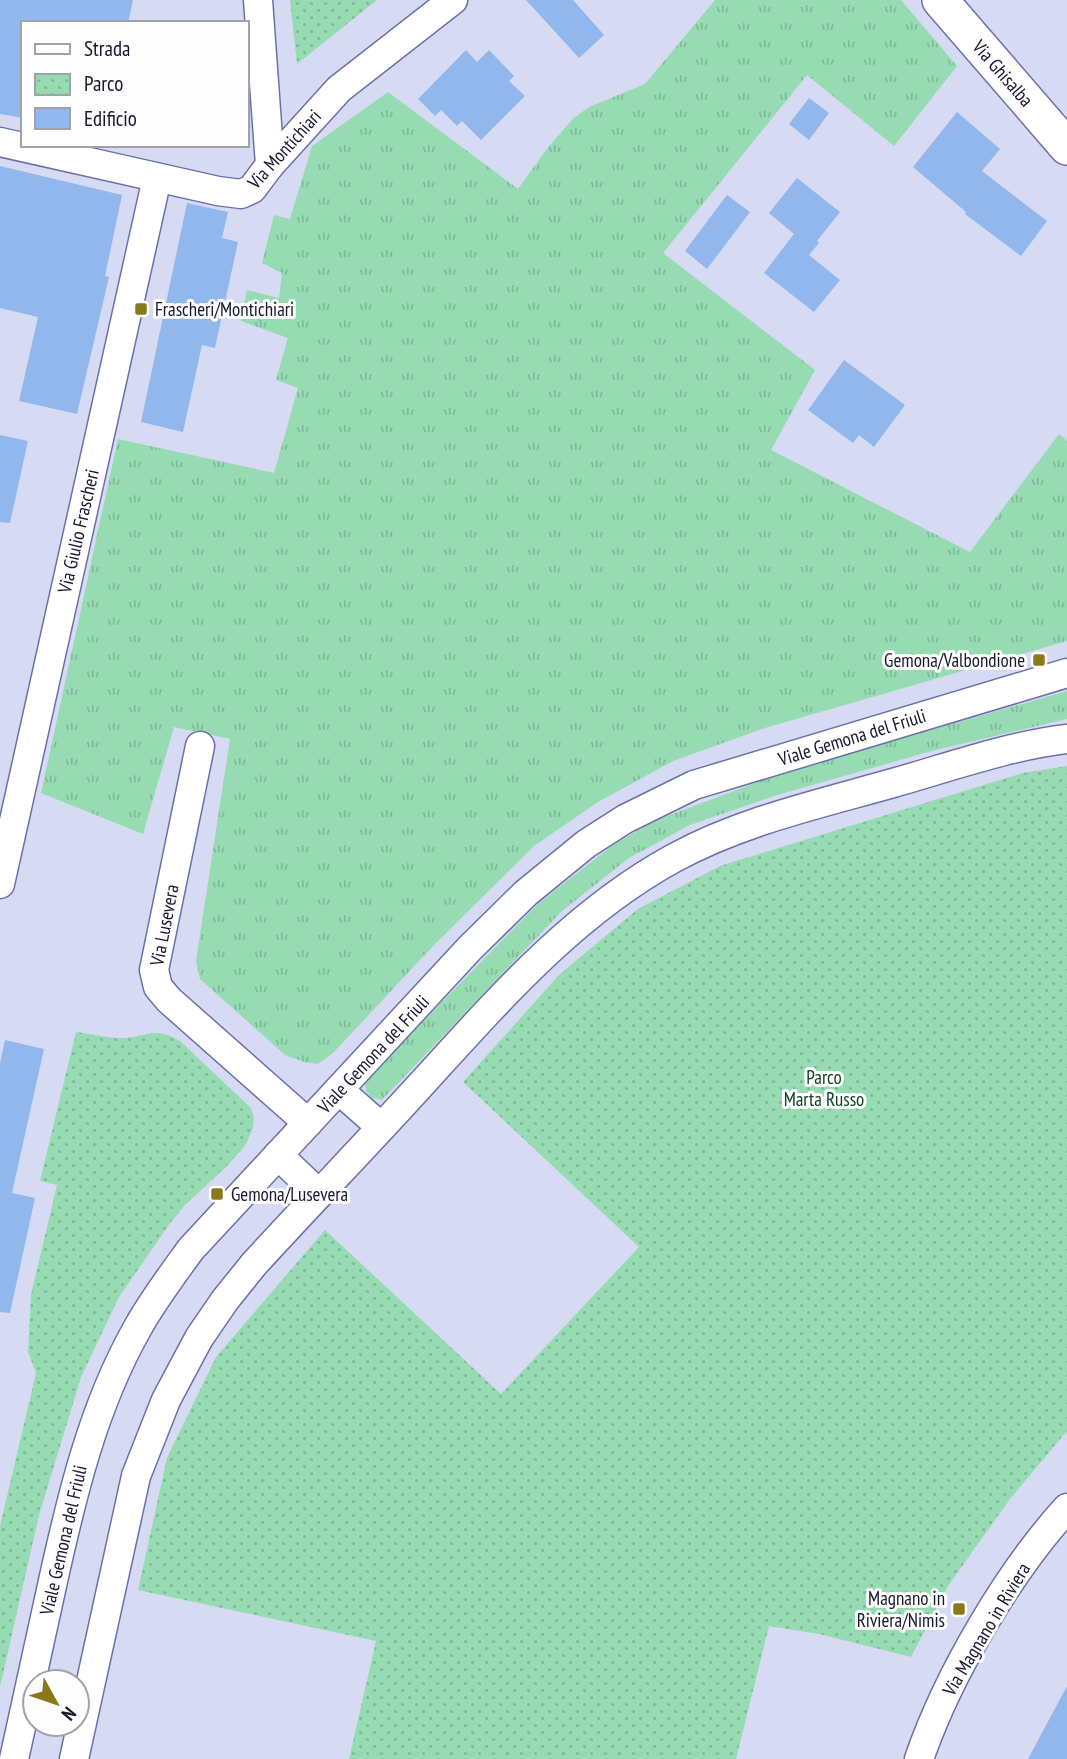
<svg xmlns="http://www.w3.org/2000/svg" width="1067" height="1759" font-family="'PT Sans Narrow',sans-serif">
  <defs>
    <pattern id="grass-tufts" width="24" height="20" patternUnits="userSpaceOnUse" patternTransform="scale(1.75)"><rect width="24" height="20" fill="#96dbb2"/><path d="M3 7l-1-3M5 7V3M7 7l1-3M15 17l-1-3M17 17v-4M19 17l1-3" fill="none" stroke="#80bb99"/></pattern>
    <pattern id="park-dots" width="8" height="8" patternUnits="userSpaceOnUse" patternTransform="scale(1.75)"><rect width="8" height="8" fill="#96dbb2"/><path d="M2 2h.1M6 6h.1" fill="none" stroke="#80bb99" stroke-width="1.8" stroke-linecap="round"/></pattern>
  </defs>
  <rect width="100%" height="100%" fill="#d6daf3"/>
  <g fill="url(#grass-tufts)">
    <path d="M 715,0 L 901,0 L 957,66 L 894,146 L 807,75 L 663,253 L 815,370 L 771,450 L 970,552 L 1059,434 L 1067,441 L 1067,641 L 765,728 L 673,761 L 598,802 L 534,846 L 434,945 L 333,1053 L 318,1064 L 304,1062 L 285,1055 L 200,979 L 196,961 L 230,739 L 174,727 L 143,834 L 41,793 L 118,439 L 274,473 L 298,388 L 276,380 L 288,338 L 241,321 L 247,290 L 279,298 L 282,273 L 262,263 L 274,215 L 290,219 L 312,146 L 388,92 L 518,189 L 549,146 L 574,118 L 589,107 L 645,84 Z"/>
    <path d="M 1067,691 L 1067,719 L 932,751 L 777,795 L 690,825 L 629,858 L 562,911 L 382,1100 L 372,1098 L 366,1091 L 365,1082 L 371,1074 L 540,902 L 613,845 L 654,821 L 782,773 Z"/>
  </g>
  <g fill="url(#park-dots)">
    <path d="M 290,0 L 377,0 L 297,64 Z"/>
    <path d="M 1067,766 L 1067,1431 L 1010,1499 L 948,1586 L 911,1657 L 819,1634 L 769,1626 L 736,1759 L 349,1759 L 376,1641 L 138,1590 L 167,1458 L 216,1357 L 325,1230 L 501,1394 L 639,1247 L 463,1082 L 560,974 L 638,909 L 720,866 L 1023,773 Z"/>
    <path d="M 76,1032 C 92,1034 111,1039 126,1038 C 150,1035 156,1027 180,1041 L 251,1108 L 254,1118 L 253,1128 L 245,1146 L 225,1168 L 184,1206 L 168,1226 L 119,1297 L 81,1377 L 39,1515 L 0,1687 L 0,1526 L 36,1373 L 28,1352 L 31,1295 L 57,1185 L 40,1181 Z"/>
  </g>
  <g fill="#92b7ed">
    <path d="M 0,0 L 133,0 L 128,23 L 23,23 L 23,118 L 0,114 Z"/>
    <path d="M 526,0 L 573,0 L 604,35 L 579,58 Z"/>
    <path d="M 466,50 L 477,62 L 489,50 L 514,76 L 509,81 L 525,96 L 481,140 L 462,121 L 457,126 L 441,110 L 435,116 L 418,99 Z"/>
    <path d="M 809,98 L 829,113 L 809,140 L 789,124 Z"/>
    <path d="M 957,112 L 1000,149 L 982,171 L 1047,221 L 1021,256 L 965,214 L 966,212 L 913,167 Z"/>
    <path d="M 0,166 L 122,195 L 105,276 L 109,277 L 77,414 L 19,401 L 38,317 L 0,308 Z"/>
    <path d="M 797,178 L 840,212 L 817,241 L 819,243 L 809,255 L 840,280 L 814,312 L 764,273 L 794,234 L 769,213 Z"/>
    <path d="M 727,195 L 750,212 L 707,269 L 685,251 Z"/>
    <path d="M 187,203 L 228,212 L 222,238 L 238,242 L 215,348 L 202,345 L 183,432 L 141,422 Z"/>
    <path d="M 844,360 L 905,405 L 874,447 L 859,435 L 853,443 L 808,410 Z"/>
    <path d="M 0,435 L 28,441 L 10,523 L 0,522 Z"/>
    <path d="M 5,1040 L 44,1049 L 12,1193 L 35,1198 L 10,1313 L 0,1312 L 0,1063 Z"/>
    <path d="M 1067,1686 L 1067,1759 L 1028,1759 Z"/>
  </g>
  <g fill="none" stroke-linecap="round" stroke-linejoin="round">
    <g stroke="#6a71aa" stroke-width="31">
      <g id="minor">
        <path d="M 258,0 L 270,165"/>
        <path d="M 0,142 L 218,191 L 241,194 L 252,189 L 270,165 L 339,89 L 453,0"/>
        <path d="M 200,746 L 154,970 L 158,987 L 169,1000 L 308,1123"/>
        <path d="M 0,884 L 157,178"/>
        <path d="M 339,1090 L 381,1127"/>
        <path d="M 278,1155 L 319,1194"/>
        <path d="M 14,1759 C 27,1700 40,1641 53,1581 C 72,1495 93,1407 137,1329 C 153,1300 172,1275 191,1249 L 470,948 L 526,893 L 586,844 L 625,819 L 694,785 L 1067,673"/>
        <path d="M 74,1759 L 136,1476 L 166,1400 L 199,1338 L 225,1300 L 254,1264 C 308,1205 363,1148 416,1090 C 495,1004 570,915 674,858 C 742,821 819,804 893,783 C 950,767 1008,746 1067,739"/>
        <path d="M 919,1759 C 948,1675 1008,1573 1067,1508"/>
      </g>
    </g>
    <g stroke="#6a71aa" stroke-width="38">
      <path id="tertiary" d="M 940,0 L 1067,147"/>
    </g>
    <use href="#minor" stroke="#fff" stroke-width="28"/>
    <use href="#tertiary" stroke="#fff" stroke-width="35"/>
  </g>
  <g fill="#8a781c" stroke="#fdfdfd" stroke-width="2.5">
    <rect x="134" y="302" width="14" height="14" rx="3.5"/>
    <rect x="1032" y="653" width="14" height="14" rx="3.5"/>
    <rect x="210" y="1187" width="14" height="14" rx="3.5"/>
    <rect x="952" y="1602" width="14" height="14" rx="3.5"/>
  </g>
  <g text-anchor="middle" stroke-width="6" stroke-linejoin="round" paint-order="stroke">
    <g font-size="19" fill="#15172d" stroke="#fdfdfd">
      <text transform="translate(1003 73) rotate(49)" y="7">Via Ghisalba</text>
      <text transform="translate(284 149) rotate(-48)" y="7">Via Montichiari</text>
      <text transform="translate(78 531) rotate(-77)" y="7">Via Giulio Frascheri</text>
      <text transform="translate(852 737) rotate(-17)" y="7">Viale Gemona del Friuli</text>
      <text transform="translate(164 925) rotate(-79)" y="7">Via Lusevera</text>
      <text transform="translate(373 1054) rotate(-47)" y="7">Viale Gemona del Friuli</text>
      <text transform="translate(63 1540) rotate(-77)" y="7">Viale Gemona del Friuli</text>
      <text transform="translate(986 1629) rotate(-59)" y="7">Via Magnano in Riviera</text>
    </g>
    <g font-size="19" fill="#15172d" stroke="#fdfdfd" text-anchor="start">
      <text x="155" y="316">Frascheri/Montichiari</text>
      <text x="1025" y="667" text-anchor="end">Gemona/Valbondione</text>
      <text x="231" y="1201">Gemona/Lusevera</text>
      <text x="945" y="1605" text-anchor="end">Magnano in<tspan x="945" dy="22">Riviera/Nimis</tspan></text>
    </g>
    <g font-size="19" fill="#0f4128" stroke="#fdfdfd">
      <text x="824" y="1084">Parco<tspan x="824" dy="22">Marta Russo</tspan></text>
    </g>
  </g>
  <rect x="21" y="21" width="228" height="126" fill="#fdfdfd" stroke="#a0a1aa" stroke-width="2"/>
  <rect x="35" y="44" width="35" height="10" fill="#ffffff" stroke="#a0a1aa" stroke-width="2"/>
  <text x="84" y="56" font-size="21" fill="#15172d">Strada</text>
  <rect x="35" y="74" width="35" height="21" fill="url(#park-dots)" stroke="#a0a1aa" stroke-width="2"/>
  <text x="84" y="91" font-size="21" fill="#15172d">Parco</text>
  <rect x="35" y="108" width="35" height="21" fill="#92b7ed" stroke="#a0a1aa" stroke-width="2"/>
  <text x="84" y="126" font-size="21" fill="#15172d">Edificio</text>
  <g transform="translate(56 1703) rotate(130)"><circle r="33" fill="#fdfdfd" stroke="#a0a1aa" stroke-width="2"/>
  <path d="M0-5L12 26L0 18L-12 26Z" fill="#8a781c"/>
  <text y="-10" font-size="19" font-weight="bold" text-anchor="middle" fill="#15172d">N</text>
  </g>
</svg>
